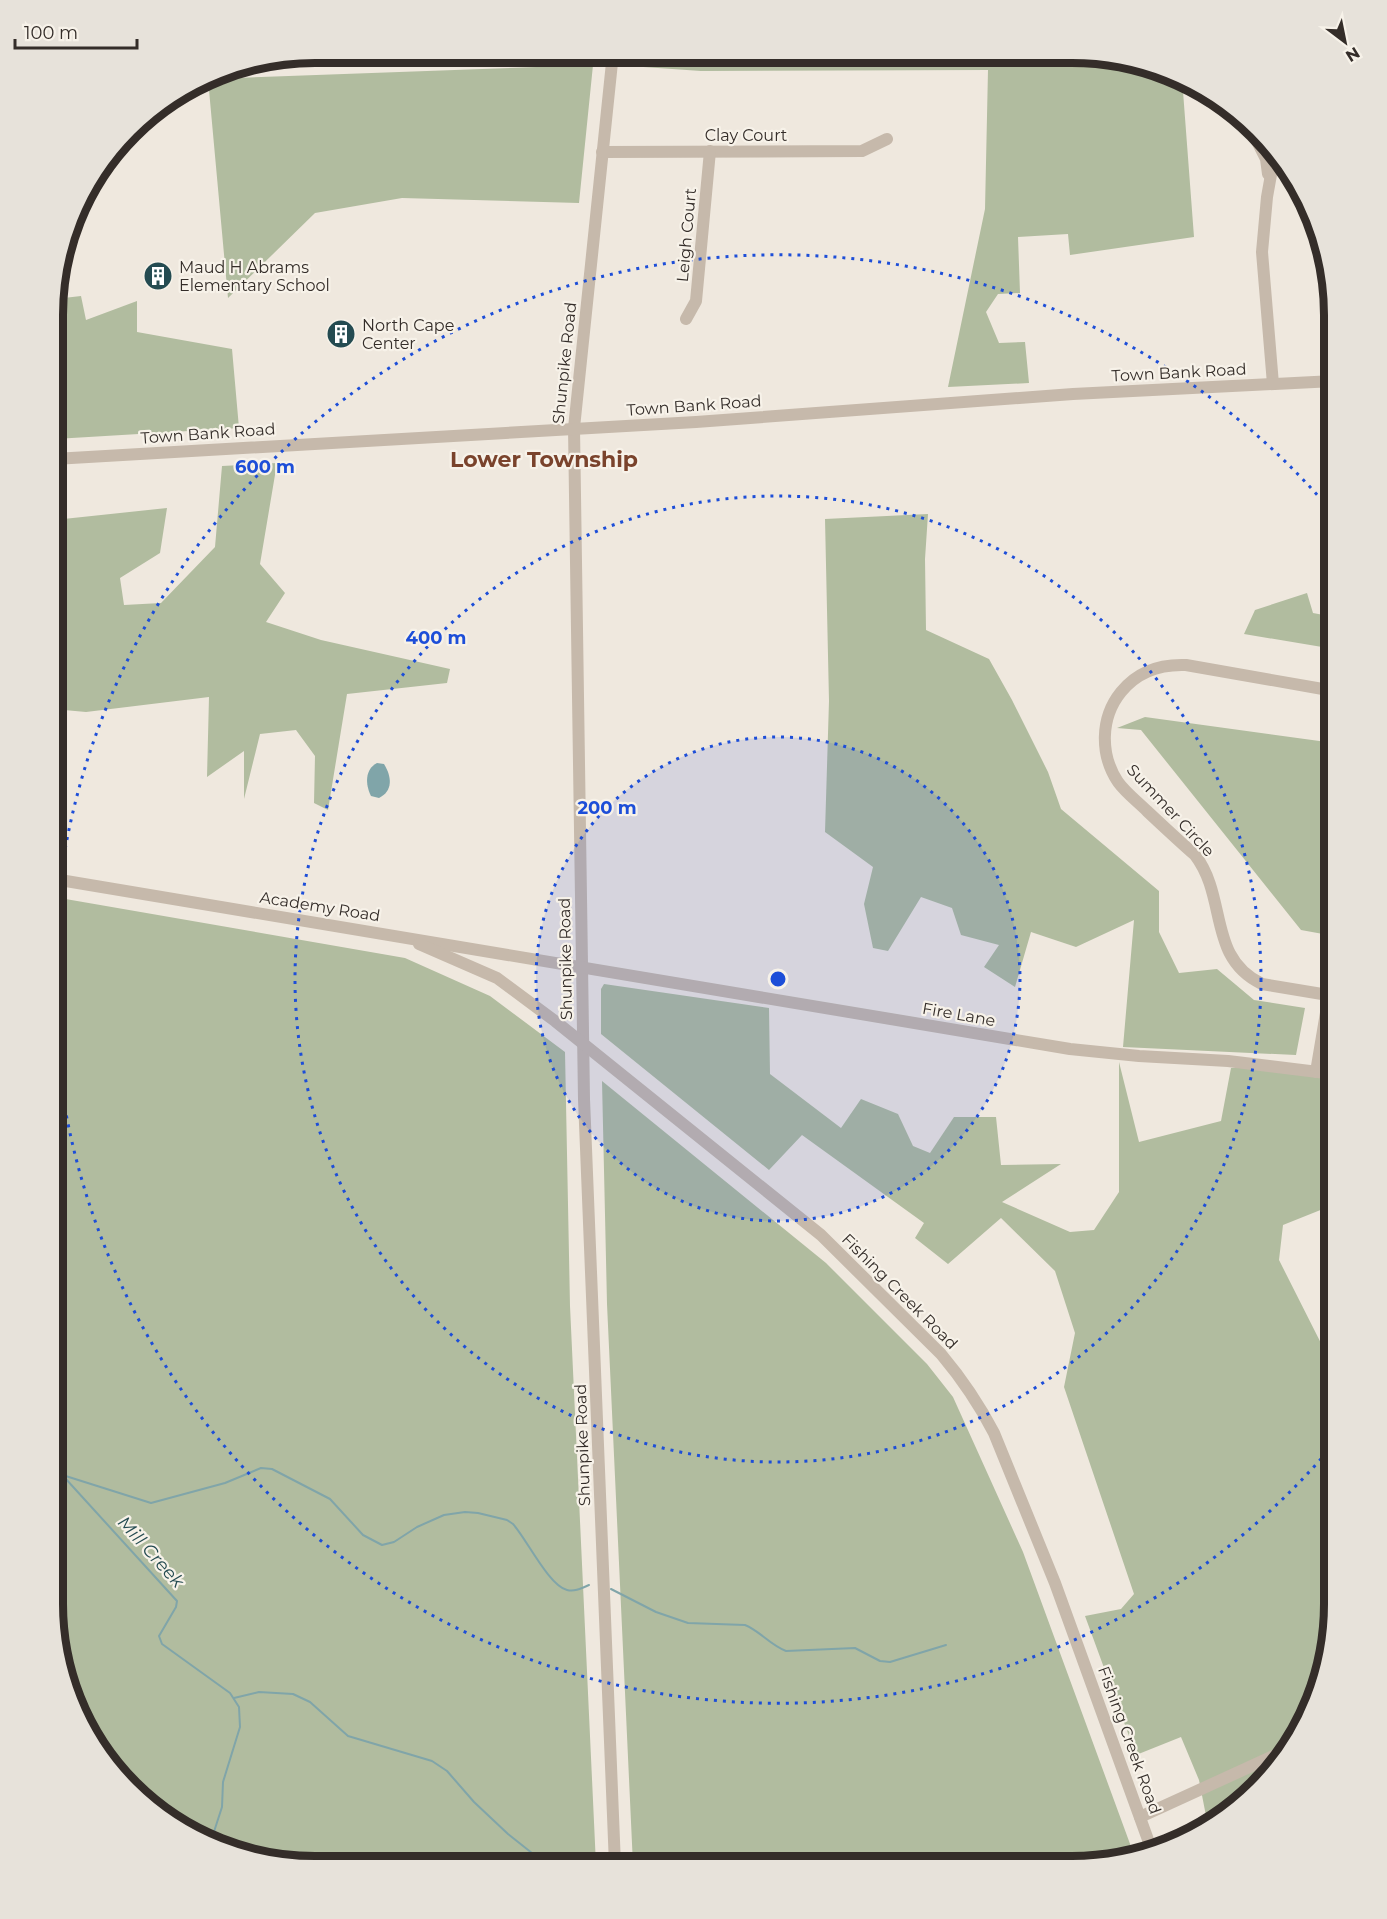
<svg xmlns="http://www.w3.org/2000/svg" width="1387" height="1919" font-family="Montserrat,sans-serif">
  <rect width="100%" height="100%" fill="#efe8de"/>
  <g fill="#b1bc9f">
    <path d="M 669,54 L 1106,55 L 1172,72 L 1182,78 L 1194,237 L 1070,255 L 1068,234 L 1018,237 L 1020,293 L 998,294 L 986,312 L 999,343 L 1025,342 L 1029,383 L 948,387 L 985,209 L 988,70 L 701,71 L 629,66 L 630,55 Z"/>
    <path d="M 593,65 L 579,203 L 402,198 L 315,213 L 228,298 L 208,79 Z"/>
    <path d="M 81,296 L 86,320 L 137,301 L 137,332 L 232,349 L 239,428 L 55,439 L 55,299 Z"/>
    <path d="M 277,463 L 260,564 L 285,593 L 266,622 L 321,640 L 450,669 L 447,683 L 347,694 L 328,810 L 314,803 L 315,756 L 296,730 L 260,734 L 244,799 L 244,751 L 207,777 L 209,697 L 86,712 L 64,710 L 63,692 L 54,691 L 54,520 L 167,508 L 160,553 L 120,578 L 124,605 L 161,603 L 215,547 L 222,466 Z"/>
    <path d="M 928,514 L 925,559 L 926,630 L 989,659 L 1012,700 L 1048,772 L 1061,809 L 1159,891 L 1159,932 L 1179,973 L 1217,969 L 1254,1000 L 1305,1008 L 1296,1055 L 1123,1047 L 1134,920 L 1076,947 L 1031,932 L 1015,987 L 984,967 L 999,945 L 961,935 L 952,908 L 921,897 L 888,951 L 873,948 L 864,904 L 873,867 L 825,832 L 829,701 L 825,519 Z"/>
    <path d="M 1307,593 L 1313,613 L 1334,617 L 1334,649 L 1244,634 L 1255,610 Z"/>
    <path d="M 1145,717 L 1334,743 L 1334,936 L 1301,930 L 1141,730 L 1117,728 Z"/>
    <path d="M 54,897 L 405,958 L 490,996 L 565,1052 L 570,1306 L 596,1865 L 281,1864 L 215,1847 L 156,1812 L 79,1720 L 53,1604 Z"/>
    <path d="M 604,984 L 769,1008 L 770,1074 L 841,1128 L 861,1099 L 898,1114 L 913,1146 L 930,1153 L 954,1117 L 996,1117 L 1001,1165 L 1061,1164 L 1002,1202 L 1070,1232 L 1094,1230 L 1119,1192 L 1119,1062 L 1139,1142 L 1221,1121 L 1231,1068 L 1334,1065 L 1334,1214 L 1323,1209 L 1283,1225 L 1279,1260 L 1334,1369 L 1334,1621 L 1320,1689 L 1290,1750 L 1245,1802 L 1208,1826 L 1199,1780 L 1181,1737 L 1136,1755 L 1085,1616 L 1121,1609 L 1134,1594 L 1064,1387 L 1075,1333 L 1055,1271 L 1001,1218 L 948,1264 L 915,1238 L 924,1223 L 802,1135 L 769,1170 L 601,1034 L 601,989 Z"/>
    <path d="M 602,1081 L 826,1263 L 927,1364 L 953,1397 L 1023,1552 L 1133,1852 L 1072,1866 L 881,1866 L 852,1853 L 782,1866 L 633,1865 L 607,1304 Z"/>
  </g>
  <path fill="#80a5a9" d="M 377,763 L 384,764 C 392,777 393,791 379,798 L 371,796 C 365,784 365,769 377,763 Z"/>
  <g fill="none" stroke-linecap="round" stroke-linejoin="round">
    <g stroke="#80a5a9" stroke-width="2">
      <path d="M 53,1472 L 151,1503 L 225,1483 L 261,1468 L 272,1469 L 330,1499 L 363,1535 L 382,1545 L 394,1542 L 417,1527 L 444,1515 L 465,1512 L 478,1513 L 507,1520 L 513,1524 C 526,1538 549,1586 567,1590 C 575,1592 582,1588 589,1585"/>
      <path d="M 65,1478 L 177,1601 L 176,1607 L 159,1636 L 162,1644 L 230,1693 L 239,1707 L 240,1727 L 223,1782 L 222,1807 L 210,1844"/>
      <path d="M 611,1589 L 656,1612 L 688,1623 L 745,1625 C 760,1631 770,1645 786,1651 L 855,1648 L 880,1661 L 890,1662 L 946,1645"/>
      <path d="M 234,1698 L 259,1692 L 293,1694 L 310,1702 L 348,1736 L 432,1761 L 447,1771 L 474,1802 L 508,1834 L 547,1865"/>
    </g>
    <g stroke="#c6b9ab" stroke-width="12">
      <path d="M 613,53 L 574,428 L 584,1099 L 615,1865"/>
      <path d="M 1253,133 L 1266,159 L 1268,174"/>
      <path d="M 602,152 L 862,151 L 887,139"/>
      <path d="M 686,319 L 696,301 L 710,151"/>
      <path d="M 1273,384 L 1262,252 L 1267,197 L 1274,158"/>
      <path d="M 54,459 L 696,422 L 1073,394 L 1334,381"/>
      <path d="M 54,879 L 1070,1049 L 1139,1056 L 1228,1061 L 1334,1074"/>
      <path d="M 419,944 L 497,978 L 555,1021 L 821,1235 L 941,1354 C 962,1379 979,1404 994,1433 L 1055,1583 L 1151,1848"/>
      <path d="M 1334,996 L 1262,984 C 1207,958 1228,898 1195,855 C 1179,841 1163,826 1147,811 C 1138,802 1126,793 1118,782 C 1100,755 1100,718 1121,692 C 1137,672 1160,664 1186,665 L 1334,691"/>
      <path d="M 1316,1072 L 1329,995"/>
      <path d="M 1140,1817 L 1291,1748"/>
    </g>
  </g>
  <circle cx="778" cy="979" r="242" fill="#1d4ed8" fill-opacity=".12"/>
  <g fill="none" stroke="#1d4ed8" stroke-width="3" stroke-dasharray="3 6">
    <circle cx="778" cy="979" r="242"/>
    <circle cx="778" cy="979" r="483"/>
    <path d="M1333 1445A725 725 0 0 1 54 1011M54 947A725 725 0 0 1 1333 513"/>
  </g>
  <defs>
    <g id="building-disc" transform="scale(1.5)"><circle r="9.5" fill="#244b51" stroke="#f7f2e9"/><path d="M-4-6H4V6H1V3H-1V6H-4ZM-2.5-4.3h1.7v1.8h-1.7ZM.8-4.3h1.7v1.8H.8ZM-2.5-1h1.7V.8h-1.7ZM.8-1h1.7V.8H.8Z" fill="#fff"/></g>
  </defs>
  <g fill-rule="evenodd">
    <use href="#building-disc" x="158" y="276"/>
    <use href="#building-disc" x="341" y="334"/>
  </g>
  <g text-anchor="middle" stroke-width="4.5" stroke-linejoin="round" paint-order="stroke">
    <g font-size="16" fill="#342d29" stroke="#f7f2e9">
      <text x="746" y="141">Clay Court</text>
      <text transform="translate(686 235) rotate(-85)" y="6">Leigh Court</text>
      <text transform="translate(564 363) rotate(-84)" y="6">Shunpike Road</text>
      <text transform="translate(1179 372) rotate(-3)" y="6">Town Bank Road</text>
      <text transform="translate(694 405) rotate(-4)" y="6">Town Bank Road</text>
      <text transform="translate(208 433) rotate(-4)" y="6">Town Bank Road</text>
      <text transform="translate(1171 810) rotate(47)" y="6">Summer Circle</text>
      <text transform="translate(320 906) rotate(9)" y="6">Academy Road</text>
      <text transform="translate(565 959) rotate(-91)" y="6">Shunpike Road</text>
      <text transform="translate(959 1014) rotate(10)" y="6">Fire Lane</text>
      <text transform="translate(900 1291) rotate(45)" y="6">Fishing Creek Road</text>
      <text transform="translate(582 1445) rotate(-92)" y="6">Shunpike Road</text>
      <text transform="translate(1130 1740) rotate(70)" y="6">Fishing Creek Road</text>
    </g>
    <g font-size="16" fill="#342d29" stroke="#f7f2e9" text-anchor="start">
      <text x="179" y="273">Maud H Abrams<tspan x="179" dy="18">Elementary School</tspan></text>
      <text x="362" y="331">North Cape<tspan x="362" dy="18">Center</tspan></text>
    </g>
    <g font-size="18" font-style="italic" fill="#244b51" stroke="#f7f2e9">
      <text transform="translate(151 1552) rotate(48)" y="6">Mill Creek</text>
    </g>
    <g font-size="22" font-weight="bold" fill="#7a432c" stroke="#f7f2e9">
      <text x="544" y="467">Lower Township</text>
    </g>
  </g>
  <path d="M0 0H1387V1919H0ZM315 63H1072A252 252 0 0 1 1324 315V1604A252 252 0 0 1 1072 1856H315A252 252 0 0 1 63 1604V315A252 252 0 0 1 315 63Z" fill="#e7e2da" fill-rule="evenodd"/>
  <path fill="none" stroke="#342d29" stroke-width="8" d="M315 63H1072A252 252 0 0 1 1324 315V1604A252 252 0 0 1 1072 1856H315A252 252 0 0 1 63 1604V315A252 252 0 0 1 315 63Z"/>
  <circle cx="778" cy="979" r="9" fill="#1d4ed8" stroke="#f7f2e9" stroke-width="3"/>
  <g font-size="18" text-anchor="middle" font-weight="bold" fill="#1d4ed8" stroke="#f7f2e9" stroke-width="4.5" stroke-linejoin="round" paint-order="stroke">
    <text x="265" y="473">600 m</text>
    <text x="436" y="644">400 m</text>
    <text x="607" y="814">200 m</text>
  </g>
  <g transform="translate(1345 42) rotate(148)" stroke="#f7f2e9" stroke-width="4.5" paint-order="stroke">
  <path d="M0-4.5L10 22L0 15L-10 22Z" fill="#342d29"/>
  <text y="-9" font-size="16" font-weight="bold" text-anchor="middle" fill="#342d29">N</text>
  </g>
  <path d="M15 39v9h122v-9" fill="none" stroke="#342d29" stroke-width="3"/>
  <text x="24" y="39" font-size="18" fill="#342d29" stroke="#f7f2e9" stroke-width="4.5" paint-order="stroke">100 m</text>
</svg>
